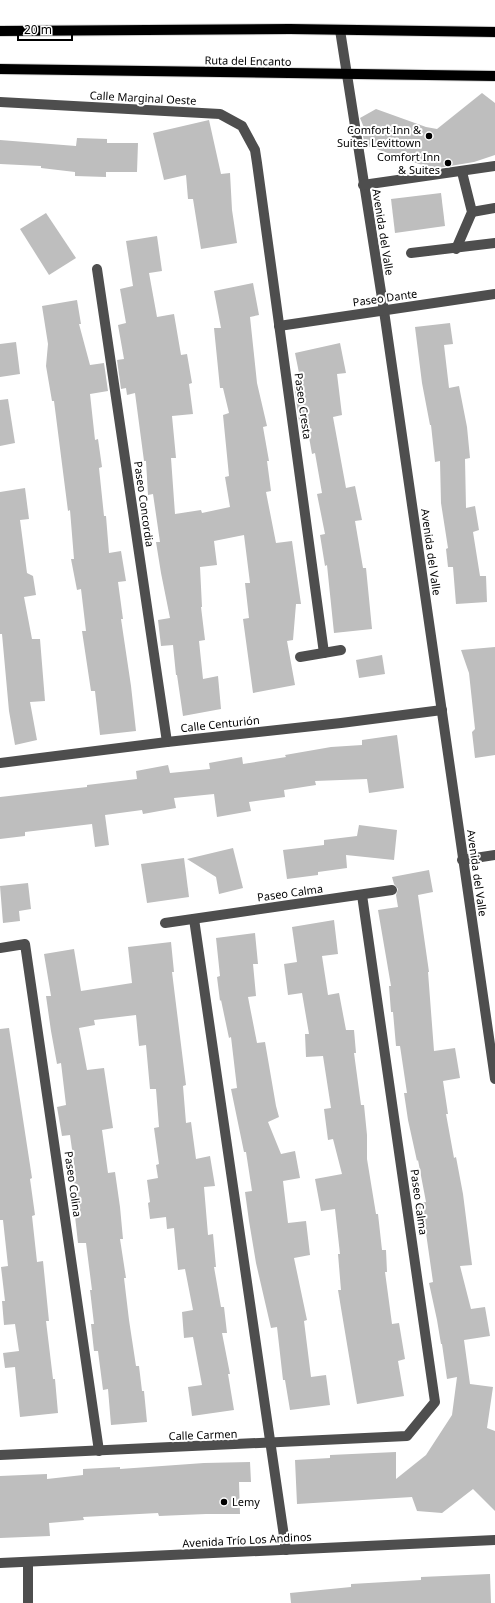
<svg xmlns="http://www.w3.org/2000/svg" width="495" height="1603" font-family="'Noto Sans',sans-serif">
  <rect width="100%" height="100%" fill="#fff"/>
  <g fill="#bebebe">
    <path d="M 482,93 L 495,103 L 495,155 L 474,162 L 438,168 L 419,164 L 365,145 L 363,136 L 365,130 L 360,118 L 376,109 L 426,127 L 437,129 Z"/>
    <path d="M 209,120 L 221,174 L 230,173 L 232,210 L 237,243 L 201,249 L 193,199 L 188,199 L 186,175 L 164,180 L 153,133 Z"/>
    <path d="M 77,138 L 107,139 L 107,143 L 138,143 L 137,172 L 106,172 L 106,177 L 75,176 L 75,172 L 41,168 L 41,166 L 0,164 L 0,140 L 76,146 Z"/>
    <path d="M 441,193 L 445,226 L 395,233 L 391,199 Z"/>
    <path d="M 46,213 L 76,258 L 49,275 L 20,229 Z"/>
    <path d="M 157,236 L 162,271 L 149,273 L 157,317 L 174,314 L 181,355 L 187,354 L 192,383 L 189,384 L 193,414 L 172,416 L 176,458 L 171,458 L 175,514 L 201,510 L 202,513 L 230,507 L 225,477 L 229,476 L 223,415 L 229,413 L 223,388 L 220,388 L 214,328 L 221,328 L 214,291 L 253,283 L 259,315 L 250,317 L 257,383 L 267,426 L 263,427 L 269,461 L 267,461 L 271,491 L 266,492 L 276,543 L 292,541 L 301,604 L 296,604 L 293,640 L 287,641 L 295,685 L 253,693 L 243,619 L 249,618 L 245,583 L 250,583 L 244,535 L 214,541 L 217,565 L 200,567 L 202,607 L 201,607 L 205,640 L 199,641 L 203,679 L 218,676 L 221,709 L 183,716 L 177,675 L 176,675 L 173,645 L 161,646 L 158,620 L 170,618 L 161,573 L 156,542 L 160,542 L 153,494 L 148,495 L 146,461 L 144,461 L 135,393 L 127,395 L 126,388 L 121,389 L 117,360 L 124,359 L 118,325 L 126,323 L 120,289 L 133,286 L 126,241 Z"/>
    <path d="M 77,300 L 81,324 L 79,324 L 90,365 L 104,363 L 108,391 L 90,394 L 95,440 L 98,439 L 102,467 L 99,468 L 104,516 L 106,516 L 109,553 L 121,551 L 126,581 L 118,582 L 123,619 L 121,619 L 131,686 L 136,731 L 100,735 L 95,691 L 91,691 L 82,631 L 86,631 L 81,589 L 77,590 L 71,559 L 74,559 L 70,510 L 68,511 L 54,401 L 52,401 L 46,366 L 48,344 L 42,306 Z"/>
    <path d="M 450,323 L 453,344 L 444,345 L 449,388 L 459,386 L 467,427 L 470,458 L 465,459 L 466,508 L 475,506 L 479,530 L 473,532 L 480,576 L 486,576 L 487,602 L 456,604 L 453,567 L 448,567 L 446,549 L 448,548 L 441,503 L 440,461 L 435,462 L 431,425 L 430,425 L 422,383 L 415,327 Z"/>
    <path d="M 16,342 L 20,374 L 0,377 L 0,344 Z"/>
    <path d="M 340,343 L 346,373 L 337,374 L 342,415 L 333,417 L 346,488 L 355,486 L 362,520 L 355,521 L 363,568 L 366,568 L 372,629 L 334,633 L 327,565 L 325,566 L 320,535 L 325,534 L 317,494 L 322,493 L 315,453 L 312,454 L 306,420 L 299,421 L 294,384 L 301,383 L 295,353 Z"/>
    <path d="M 8,399 L 15,443 L 0,446 L 0,400 Z"/>
    <path d="M 25,488 L 29,519 L 20,520 L 27,573 L 33,576 L 36,595 L 24,597 L 32,639 L 40,639 L 45,701 L 30,702 L 37,740 L 15,745 L 9,711 L 2,634 L 0,634 L 0,492 Z"/>
    <path d="M 495,647 L 495,755 L 475,758 L 472,732 L 475,729 L 469,673 L 461,650 Z"/>
    <path d="M 382,655 L 385,674 L 359,678 L 356,660 Z"/>
    <path d="M 397,735 L 404,788 L 369,793 L 367,779 L 315,781 L 316,785 L 284,790 L 285,797 L 249,802 L 251,811 L 217,817 L 214,794 L 174,798 L 176,808 L 143,814 L 142,810 L 105,815 L 109,845 L 95,847 L 92,824 L 25,832 L 25,836 L 0,839 L 0,797 L 87,787 L 87,785 L 137,779 L 136,771 L 168,765 L 170,773 L 210,769 L 209,763 L 242,757 L 243,764 L 286,757 L 285,755 L 331,747 L 362,745 L 362,740 Z"/>
    <path d="M 359,825 L 397,830 L 394,860 L 346,855 L 347,868 L 318,872 L 318,875 L 287,879 L 283,850 L 324,845 L 324,840 L 357,836 Z"/>
    <path d="M 233,848 L 243,888 L 219,894 L 216,877 L 187,859 Z"/>
    <path d="M 184,858 L 189,897 L 147,903 L 141,864 Z"/>
    <path d="M 429,870 L 433,892 L 418,895 L 429,972 L 428,972 L 434,1051 L 455,1048 L 460,1078 L 443,1081 L 448,1114 L 446,1114 L 454,1158 L 456,1157 L 463,1194 L 472,1265 L 460,1266 L 471,1309 L 485,1307 L 490,1336 L 464,1340 L 470,1384 L 493,1387 L 487,1428 L 495,1431 L 495,1511 L 473,1489 L 442,1513 L 417,1511 L 412,1497 L 297,1504 L 295,1460 L 330,1458 L 330,1455 L 396,1452 L 396,1479 L 426,1455 L 452,1415 L 457,1377 L 447,1379 L 442,1344 L 441,1344 L 437,1320 L 429,1283 L 433,1282 L 426,1233 L 421,1234 L 418,1203 L 426,1202 L 418,1160 L 417,1161 L 408,1120 L 404,1093 L 407,1093 L 400,1046 L 396,1046 L 393,1012 L 391,1012 L 389,986 L 391,986 L 378,910 L 398,907 L 396,895 L 398,889 L 394,884 L 392,877 Z"/>
    <path d="M 28,883 L 31,909 L 19,911 L 20,921 L 3,923 L 0,886 Z"/>
    <path d="M 334,920 L 338,954 L 322,956 L 328,995 L 339,993 L 346,1030 L 354,1030 L 356,1053 L 354,1053 L 361,1105 L 364,1105 L 367,1135 L 367,1159 L 376,1214 L 378,1214 L 382,1250 L 386,1250 L 387,1272 L 385,1272 L 392,1324 L 399,1323 L 405,1359 L 398,1361 L 404,1396 L 357,1404 L 338,1290 L 341,1290 L 338,1254 L 340,1254 L 335,1209 L 321,1211 L 315,1179 L 342,1174 L 333,1139 L 328,1140 L 324,1109 L 331,1108 L 323,1056 L 306,1057 L 305,1034 L 309,1034 L 302,993 L 288,995 L 284,964 L 297,962 L 292,927 Z"/>
    <path d="M 255,933 L 258,964 L 253,964 L 256,996 L 248,997 L 257,1043 L 265,1042 L 276,1106 L 279,1117 L 268,1122 L 281,1154 L 295,1151 L 300,1178 L 283,1181 L 288,1223 L 306,1221 L 310,1255 L 294,1258 L 307,1320 L 304,1321 L 311,1377 L 326,1375 L 330,1405 L 290,1410 L 285,1380 L 283,1380 L 277,1327 L 271,1328 L 256,1263 L 249,1221 L 245,1192 L 252,1191 L 246,1152 L 244,1152 L 231,1089 L 237,1088 L 231,1037 L 229,1038 L 221,1000 L 220,1001 L 217,977 L 220,976 L 216,938 Z"/>
    <path d="M 171,942 L 174,972 L 172,972 L 186,1085 L 183,1086 L 186,1123 L 191,1122 L 196,1159 L 210,1156 L 215,1186 L 204,1187 L 208,1235 L 213,1234 L 216,1267 L 214,1267 L 221,1307 L 224,1307 L 227,1333 L 222,1333 L 230,1374 L 228,1374 L 234,1410 L 192,1416 L 188,1387 L 202,1385 L 193,1337 L 184,1338 L 182,1312 L 193,1310 L 185,1269 L 178,1270 L 174,1228 L 167,1229 L 166,1217 L 150,1219 L 148,1203 L 150,1202 L 147,1180 L 158,1178 L 156,1165 L 159,1164 L 154,1128 L 159,1127 L 156,1089 L 150,1089 L 146,1045 L 139,1046 L 136,1015 L 94,1020 L 95,1025 L 79,1028 L 87,1070 L 104,1068 L 113,1128 L 102,1130 L 108,1173 L 115,1172 L 120,1207 L 123,1239 L 120,1239 L 126,1278 L 124,1278 L 129,1320 L 136,1366 L 139,1366 L 142,1391 L 144,1391 L 147,1422 L 111,1425 L 108,1389 L 103,1390 L 98,1351 L 94,1351 L 91,1324 L 94,1324 L 90,1290 L 92,1290 L 86,1243 L 78,1243 L 75,1216 L 78,1216 L 73,1178 L 76,1178 L 70,1135 L 62,1136 L 57,1107 L 66,1105 L 61,1063 L 57,1064 L 51,1031 L 46,996 L 51,996 L 44,954 L 74,949 L 81,991 L 132,983 L 128,947 Z"/>
    <path d="M 9,1028 L 32,1178 L 30,1179 L 35,1215 L 32,1216 L 37,1262 L 43,1261 L 49,1321 L 46,1321 L 53,1379 L 55,1379 L 58,1413 L 20,1417 L 15,1367 L 5,1368 L 3,1353 L 19,1351 L 15,1324 L 4,1325 L 2,1301 L 5,1301 L 1,1267 L 8,1266 L 3,1220 L 0,1220 L 0,1029 Z"/>
    <path d="M 250,1462 L 251,1482 L 239,1482 L 240,1514 L 206,1514 L 159,1516 L 158,1513 L 83,1517 L 84,1520 L 49,1523 L 50,1536 L 0,1538 L 0,1476 L 47,1474 L 47,1479 L 83,1475 L 83,1469 L 120,1467 L 120,1469 L 204,1463 Z"/>
    <path d="M 490,1574 L 491,1603 L 291,1603 L 290,1593 L 351,1587 L 351,1584 L 421,1580 L 421,1577 Z"/>
  </g>
  <g fill="none" stroke-linecap="round" stroke-linejoin="round">
    <g stroke="#dbdbdb" stroke-width="12">
      <g id="major">
        <path d="M 0,31 L 290,29 L 495,32"/>
        <path d="M 0,69 L 495,76"/>
      </g>
    </g>
    <g stroke="#4e4e4e" stroke-width="10">
      <path d="M 340,30 L 384,311 L 495,1079"/>
      <path d="M 0,102 L 220,114 L 242,126 L 255,150 L 257,163 L 324,653"/>
      <path d="M 363,185 L 495,166"/>
      <path d="M 472,212 L 495,208"/>
      <path d="M 456,249 L 472,212 L 462,172"/>
      <path d="M 411,253 L 495,243"/>
      <path d="M 97,269 L 167,742"/>
      <path d="M 279,326 L 495,294"/>
      <path d="M 300,657 L 341,650"/>
      <path d="M 0,763 L 167,742 L 341,723 L 442,710"/>
      <path d="M 462,860 L 495,855"/>
      <path d="M 194,919 L 286,1550"/>
      <path d="M 165,923 L 392,890"/>
      <path d="M 0,948 L 25,944 L 99,1451"/>
      <path d="M 0,1455 L 407,1436 L 435,1402 L 362,895"/>
      <path d="M 28,1562 L 28,1603"/>
      <path d="M 0,1563 L 495,1540"/>
    </g>
    <use href="#major" stroke="#000" stroke-width="10"/>
  </g>
  <g fill="#000" stroke="#fff" stroke-width="1.5">
    <circle cx="429" cy="136" r="4"/>
    <circle cx="448" cy="163" r="4"/>
    <circle cx="224" cy="1502" r="4"/>
  </g>
  <g text-anchor="middle" stroke-width="4" stroke-linejoin="round" paint-order="stroke">
    <g font-size="11" fill="#000" stroke="#fff">
      <text transform="translate(248 61) rotate(1)" y="4">Ruta del Encanto</text>
      <text transform="translate(143 98) rotate(3)" y="4">Calle Marginal Oeste</text>
      <text transform="translate(383 232) rotate(81)" y="4">Avenida del Valle</text>
      <text transform="translate(385 298) rotate(-8)" y="4">Paseo Dante</text>
      <text transform="translate(303 406) rotate(82)" y="4">Paseo Cresta</text>
      <text transform="translate(144 504) rotate(82)" y="4">Paseo Concordia</text>
      <text transform="translate(431 552) rotate(82)" y="4">Avenida del Valle</text>
      <text transform="translate(220 724) rotate(-6)" y="4">Calle Centurión</text>
      <text transform="translate(477 873) rotate(82)" y="4">Avenida del Valle</text>
      <text transform="translate(290 893) rotate(-8)" y="4">Paseo Calma</text>
      <text transform="translate(73 1184) rotate(82)" y="4">Paseo Colina</text>
      <text transform="translate(419 1202) rotate(82)" y="4">Paseo Calma</text>
      <text transform="translate(203 1435) rotate(-2)" y="4">Calle Carmen</text>
      <text transform="translate(247 1540) rotate(-3)" y="4">Avenida Trío Los Andinos</text>
    </g>
    <g font-size="11" fill="#000" stroke="#fff" text-anchor="end">
      <text x="421" y="134">Comfort Inn &amp;<tspan x="421" dy="13">Suites Levittown</tspan></text>
      <text x="440" y="161">Comfort Inn<tspan x="440" dy="13">&amp; Suites</tspan></text>
      <text x="232" y="1506" text-anchor="start">Lemy</text>
    </g>
  </g>
  <path d="M18 34v6h54v-6" fill="none" stroke="#000000" stroke-width="2"/>
  <text x="24" y="34" font-size="12" fill="#000000" stroke="#ffffff" stroke-width="3" paint-order="stroke">20 m</text>
</svg>
